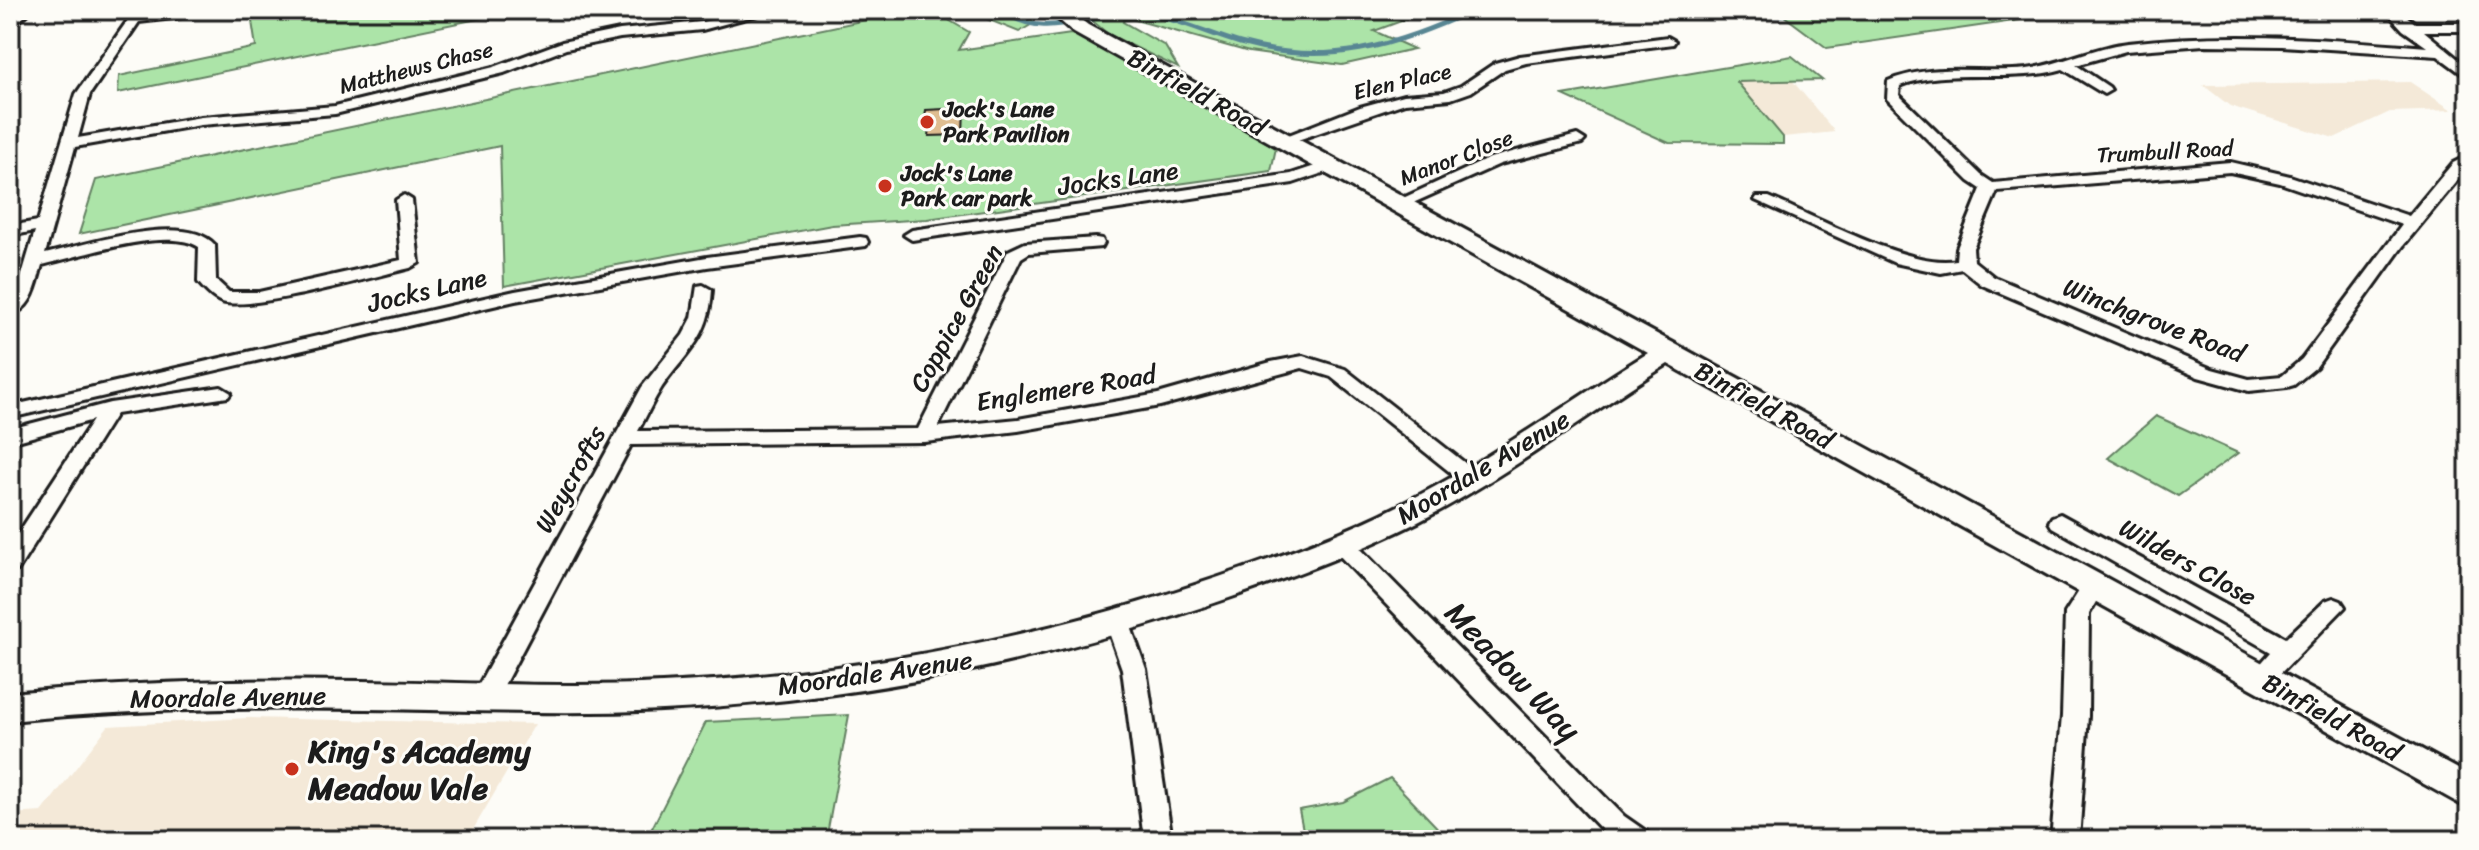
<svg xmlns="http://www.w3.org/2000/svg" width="2479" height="850" font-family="Sriracha,sans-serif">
  <rect width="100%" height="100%" fill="#fdfcf7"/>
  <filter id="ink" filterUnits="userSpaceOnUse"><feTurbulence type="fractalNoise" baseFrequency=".0125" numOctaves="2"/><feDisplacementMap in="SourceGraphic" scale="16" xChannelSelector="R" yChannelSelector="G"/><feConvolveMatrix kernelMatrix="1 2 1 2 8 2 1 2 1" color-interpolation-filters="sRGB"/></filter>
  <g filter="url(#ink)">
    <g fill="#f4e9d8">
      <path d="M 1791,79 L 1835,132 L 1783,137 L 1737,82 Z"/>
      <path d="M 2410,82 L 2452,110 L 2390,112 L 2334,138 L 2230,106 L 2203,85 Z"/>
      <path d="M 248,718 L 535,724 L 471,833 L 562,840 L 10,840 L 10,814 L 42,812 L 108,726 Z"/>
    </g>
    <g fill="#ace4a8" stroke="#648062" stroke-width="2">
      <path d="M 276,10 L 521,10 L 118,93 L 119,76 L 256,47 L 251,15 Z"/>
      <path d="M 972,10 L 1032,10 L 1034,23 L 1019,32 L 979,16 Z"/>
      <path d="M 1084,10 L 1431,10 L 1374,31 L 1414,49 L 1342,65 L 1249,52 L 1132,19 L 1124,20 L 1123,22 L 1165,46 L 1178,68 L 1108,34 L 1083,13 Z"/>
      <path d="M 1713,10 L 2089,10 L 1827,48 L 1776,10 Z"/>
      <path d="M 909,11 L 945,18 L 969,32 L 959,50 L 1071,34 L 1086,39 L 1276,148 L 1271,171 L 927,219 L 832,225 L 504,286 L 500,146 L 79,234 L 96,180 Z"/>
      <path d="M 1792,56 L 1822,80 L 1737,82 L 1783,137 L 1783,144 L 1669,143 L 1563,95 Z"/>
      <path d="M 2156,416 L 2238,453 L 2178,496 L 2108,458 Z"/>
      <path d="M 849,715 L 826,840 L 646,840 L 706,722 Z"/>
      <path d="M 1390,778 L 1449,840 L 1305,840 L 1299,810 L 1343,802 Z"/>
    </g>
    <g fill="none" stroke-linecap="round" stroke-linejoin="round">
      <g stroke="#598693" stroke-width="5">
        <path d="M 1000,10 C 1047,43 1085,12 1135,14 C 1172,15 1205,33 1240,43 C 1328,68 1394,46 1474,10"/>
        <path d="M 1659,10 L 1742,19 L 1826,10"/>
      </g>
    </g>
    <path fill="#debd90" stroke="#1c1c1c" stroke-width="2" d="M 964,108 L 963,135 L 929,136 L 930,128 L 924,129 L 926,110 Z"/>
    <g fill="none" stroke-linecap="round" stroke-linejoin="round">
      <g stroke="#1c1c1c" stroke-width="6">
        <g id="street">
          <path d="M 19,10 L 32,10 L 10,29 L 10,18 Z"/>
          <path d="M 135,10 L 147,10 L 145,14 L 214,10 L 208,14 L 139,22 L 90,94 L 78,138 L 201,117 L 335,106 L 494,67 L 562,42 L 620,30 L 702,22 L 754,10 L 776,10 L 702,30 L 620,38 L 566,49 L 504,73 L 335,114 L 201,125 L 75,147 L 45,254 C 84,245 186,211 215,245 L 216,280 L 229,292 L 259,292 L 401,260 L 396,200 L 404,195 L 412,200 L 419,263 L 410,268 C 372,277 253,311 222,302 C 213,299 204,289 198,282 L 199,247 C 169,226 77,257 42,265 C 36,285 33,309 10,315 L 10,300 L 16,295 L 35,231 L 10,236 L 10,226 L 38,221 L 76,94 Z"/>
          <path d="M 2385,10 L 2399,10 L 2415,23 L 2469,23 L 2469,31 L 2424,31 L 2469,68 L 2469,79 L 2438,56 L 2282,46 L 2204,45 L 2126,51 L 2076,65 L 2109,87 L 2111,90 L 2104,94 L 2063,69 C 2011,84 1945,67 1900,86 L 1899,95 L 1981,175 L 1993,183 L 2230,162 L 2290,176 L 2409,216 L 2453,163 L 2469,155 L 2469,166 L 2403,246 L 2316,367 L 2294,385 L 2287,387 L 2249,391 L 2198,377 L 1982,285 L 1962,269 L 1941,273 L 1895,263 L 1755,200 L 1757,197 L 1769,197 C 1814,216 1911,269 1956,260 L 1957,248 L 1981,189 L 1969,181 L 1887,99 L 1888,81 C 1932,62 1981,74 2027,69 C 2062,64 2093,47 2128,43 C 2227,31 2328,39 2427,47 L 2403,30 ZM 2230,172 L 2280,183 L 2402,225 L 2302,359 L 2282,376 L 2249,379 L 2212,369 L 1994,277 L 1974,261 L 1973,248 L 1997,191 Z"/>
          <path d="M 1668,37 L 1675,41 L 1673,44 L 1526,63 L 1505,69 L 1471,92 L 1451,99 L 1405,103 L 1289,143 L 1284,145 L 1276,140 L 1360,107 L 1404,95 L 1444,92 L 1461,86 L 1495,63 L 1520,56 Z"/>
          <path d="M 1577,135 L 1585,140 L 1582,143 L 1500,164 L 1404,207 L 1398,209 L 1390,204 L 1490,158 Z"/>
          <path d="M 1330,161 L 1338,166 L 1335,169 L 1293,183 L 912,240 L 904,235 L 912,230 L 1291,174 Z"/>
          <path d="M 860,237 L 866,238 L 868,242 L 866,246 L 707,267 L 515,301 L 10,418 L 10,406 L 515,291 L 707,257 Z"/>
          <path d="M 1096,238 L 1102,239 L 1104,243 L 1102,247 L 1029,253 L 1021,258 L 938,427 L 1018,419 L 1158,394 L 1271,362 L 1303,356 L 1345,369 L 1479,474 L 1482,479 L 1479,484 L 1465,484 L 1331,377 L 1302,368 L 1160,406 L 1018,431 L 925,442 L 631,445 L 494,704 L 485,707 L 476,704 L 473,697 L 476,690 L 642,387 L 683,335 L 692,318 L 697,286 L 703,285 L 712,290 C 709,339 688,350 662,387 C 653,401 646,417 638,431 L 918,429 L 1008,251 L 1025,243 Z"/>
          <path d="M 221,387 L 231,393 L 228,397 L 116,414 L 18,570 L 10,572 L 10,546 L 93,420 L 10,443 L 10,429 L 110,403 Z"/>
          <path d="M 2060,514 L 2286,638 L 2325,601 L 2333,598 L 2341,601 L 2345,607 L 2270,684 L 2261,687 L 2252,684 L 2249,677 L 2271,652 L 2052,527 L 2049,522 L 2052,517 Z"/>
          <path d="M 1343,537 L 1351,539 L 1624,816 L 1647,832 L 1651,840 L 1616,840 L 1604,832 L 1335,551 L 1332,545 L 1335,539 Z"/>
          <path d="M 2094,578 L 2102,580 L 2105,586 L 2089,614 L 2088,716 L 2079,840 L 2051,840 L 2062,716 L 2065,613 L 2086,580 Z"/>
          <path d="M 1118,615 L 1126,618 L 1130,624 L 1146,669 L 1172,840 L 1144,840 L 1122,669 L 1106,624 L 1110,618 Z"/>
        </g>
      </g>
      <g stroke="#1c1c1c" stroke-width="6">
        <path id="secondary" d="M 1048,10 L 1068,10 L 1088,25 L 2469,775 L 2469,809 L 1668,364 C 1584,416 1506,477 1418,522 C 1358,552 1295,575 1232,597 C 1049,661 857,701 662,710 C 564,715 465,710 366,709 C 247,707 129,709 10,721 L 10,693 C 127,682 244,679 361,681 C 461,682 562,688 662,683 C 850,674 1038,639 1216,578 C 1278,557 1341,535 1400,505 C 1487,462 1565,404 1648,353 L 1074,33 Z"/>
      </g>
      <use href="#street" fill="#fdfcf7" fill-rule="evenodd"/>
      <use href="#secondary" fill="#fdfcf7" fill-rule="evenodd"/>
    </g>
  </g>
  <g fill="#c8321e" stroke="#fdfcf7" stroke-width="3">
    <circle cx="927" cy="122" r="8"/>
    <circle cx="885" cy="186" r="8"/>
    <circle cx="292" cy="769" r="8"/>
  </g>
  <g text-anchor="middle" stroke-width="6" stroke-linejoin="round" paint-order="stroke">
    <g font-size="22" fill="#1c1c1c" stroke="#fdfcf7">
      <text transform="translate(416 67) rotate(-14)" y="8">Matthews Chase</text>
      <text transform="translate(1402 81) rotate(-13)" y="8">Elen Place</text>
      <text transform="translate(2165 151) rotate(-3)" y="8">Trumbull Road</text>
      <text transform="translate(1456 157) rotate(-21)" y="8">Manor Close</text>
    </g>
    <g font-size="22" font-weight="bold" fill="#1c1c1c" stroke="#fdfcf7" text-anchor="start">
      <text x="943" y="117">Jock's Lane<tspan x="943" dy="25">Park Pavilion</tspan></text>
      <text x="901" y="181">Jock's Lane<tspan x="901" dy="25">Park car park</tspan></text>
    </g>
    <g font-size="26" fill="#1c1c1c" stroke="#fdfcf7">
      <text transform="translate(1197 92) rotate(29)" y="9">Binfield Road</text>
      <text transform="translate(1118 178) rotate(-8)" y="9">Jocks Lane</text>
      <text transform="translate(427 290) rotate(-13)" y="9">Jocks Lane</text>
      <text transform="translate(956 318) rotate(-61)" y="9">Coppice Green</text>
      <text transform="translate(2154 320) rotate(21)" y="9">Winchgrove Road</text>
      <text transform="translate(1066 388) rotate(-9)" y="9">Englemere Road</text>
      <text transform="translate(1764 405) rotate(29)" y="9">Binfield Road</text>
      <text transform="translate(1483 467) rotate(-31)" y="9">Moordale Avenue</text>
      <text transform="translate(570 479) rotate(-61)" y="9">Weycrofts</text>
      <text transform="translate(2188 562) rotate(29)" y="9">Wilders Close</text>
      <text transform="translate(875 673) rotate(-8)" y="9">Moordale Avenue</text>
      <text transform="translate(228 697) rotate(-1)" y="9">Moordale Avenue</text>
      <text transform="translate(2332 717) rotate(29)" y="9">Binfield Road</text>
    </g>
    <g font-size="32" fill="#1c1c1c" stroke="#fdfcf7">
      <text transform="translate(1513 671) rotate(46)" y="11">Meadow Way</text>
    </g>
    <g font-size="32" font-weight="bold" fill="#1c1c1c" stroke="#fdfcf7" text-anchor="start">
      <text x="308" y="762">King's Academy<tspan x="308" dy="37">Meadow Vale</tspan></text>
    </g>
  </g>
  <rect width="2479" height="850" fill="none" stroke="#fdfcf7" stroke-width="40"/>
  <rect x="20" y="20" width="2439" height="810" fill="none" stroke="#1c1c1c" stroke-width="3" filter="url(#ink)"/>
</svg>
